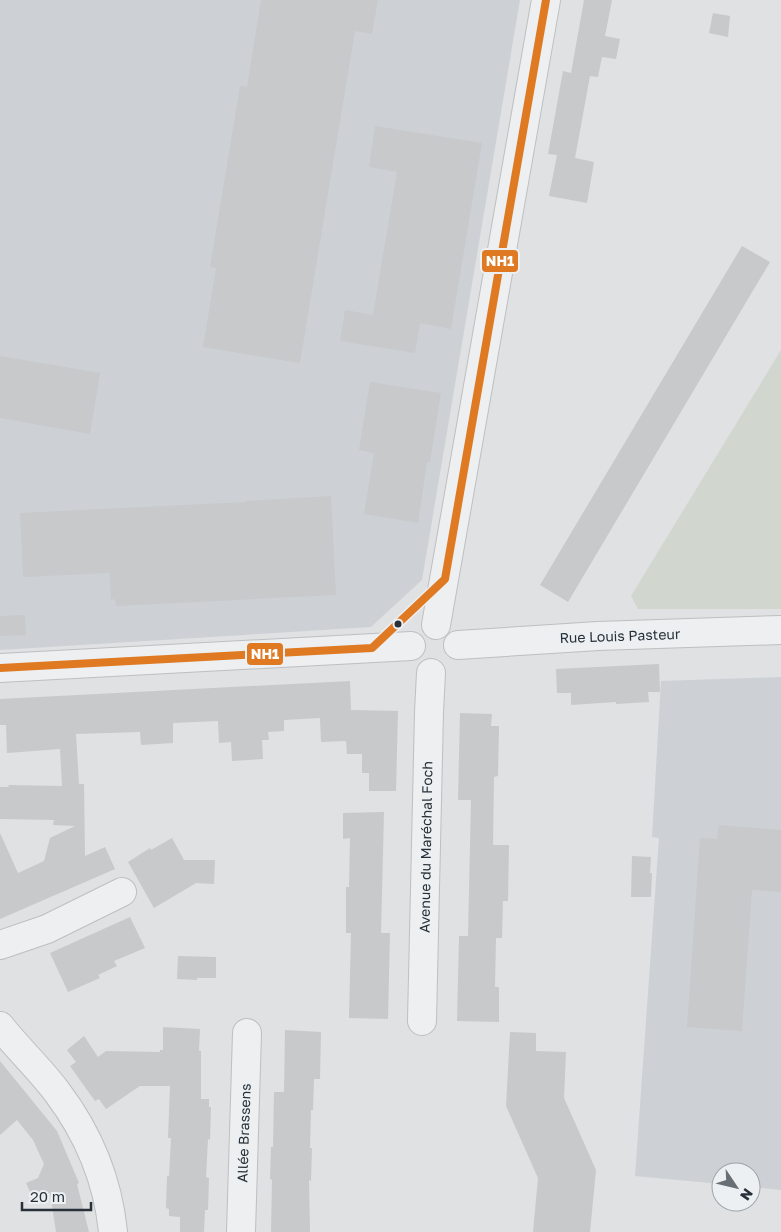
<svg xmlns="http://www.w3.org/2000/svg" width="781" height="1232" font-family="'Golos Text',sans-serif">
  <rect width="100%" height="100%" fill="#dfe1e3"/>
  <g fill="#cdd1d5">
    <path d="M 0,0 L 520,0 L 422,580 L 371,627 L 0,650 Z"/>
    <path d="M 781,677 L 781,1190 L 751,1187 L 751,1172 L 721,1172 L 721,1184 L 635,1176 L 659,838 L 652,837 L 661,681 Z"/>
  </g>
  <path fill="#d1d6cf" d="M 781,350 L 781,609 L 638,609 L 631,596 Z"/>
  <g fill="#c7c9cb">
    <path d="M 261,0 L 378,0 L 372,34 L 355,31 L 300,363 L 203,347 L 216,268 L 210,267 L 240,86 L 247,87 Z"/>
    <path d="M 584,0 L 612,0 L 605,36 L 620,39 L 616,59 L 602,57 L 598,77 L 590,76 L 575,158 L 594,162 L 587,203 L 549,196 L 557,155 L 548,154 L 563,71 L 571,73 Z"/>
    <path d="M 713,13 L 730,16 L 728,37 L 709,33 Z"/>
    <path d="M 375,126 L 482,143 L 451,329 L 420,323 L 415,353 L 340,341 L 345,310 L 373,315 L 397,172 L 369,167 Z"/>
    <path d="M 742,246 L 770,262 L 568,602 L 540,585 Z"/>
    <path d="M 0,356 L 100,373 L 90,434 L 0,418 Z"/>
    <path d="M 370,382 L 441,393 L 430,462 L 427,462 L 418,523 L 364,514 L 374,453 L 359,450 Z"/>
    <path d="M 331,496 L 336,595 L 116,606 L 115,599 L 111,600 L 110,573 L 23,577 L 20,513 L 246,502 L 246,501 Z"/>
    <path d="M 25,615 L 26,635 L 0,636 L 0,616 Z"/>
    <path d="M 659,664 L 660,692 L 648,692 L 649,702 L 616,704 L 616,702 L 571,705 L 571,693 L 557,693 L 556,669 Z"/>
    <path d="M 350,681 L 351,710 L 398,711 L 396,791 L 369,791 L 369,773 L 362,773 L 362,754 L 347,754 L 346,741 L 321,742 L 320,718 L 284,720 L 284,731 L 268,732 L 269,740 L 262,740 L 263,759 L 232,761 L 231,742 L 219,743 L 218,721 L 173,723 L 173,743 L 141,745 L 140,732 L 76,734 L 79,784 L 84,784 L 85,856 L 105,847 L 115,869 L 0,919 L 0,833 L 18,873 L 44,861 L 50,838 L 75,826 L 53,825 L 54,820 L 0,819 L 0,787 L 9,787 L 8,785 L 62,786 L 60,749 L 7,753 L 6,725 L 0,725 L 0,699 Z"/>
    <path d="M 460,713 L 492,714 L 491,726 L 499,726 L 498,776 L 494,777 L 493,845 L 509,845 L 508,901 L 503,901 L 502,938 L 496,938 L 495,987 L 499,987 L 499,1022 L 457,1021 L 459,936 L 468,936 L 471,800 L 458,800 Z"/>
    <path d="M 384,812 L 381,933 L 390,933 L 388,1019 L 349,1018 L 351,933 L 346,933 L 346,887 L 349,887 L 350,838 L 343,839 L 343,813 Z"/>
    <path d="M 719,825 L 781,830 L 781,892 L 752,890 L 742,1031 L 687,1027 L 700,838 L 717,839 Z"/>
    <path d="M 172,838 L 184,860 L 215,860 L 214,884 L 196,883 L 154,908 L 128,862 L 150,848 L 151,850 Z"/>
    <path d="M 632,856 L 651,857 L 650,873 L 652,873 L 651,897 L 631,897 Z"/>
    <path d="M 130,917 L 145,948 L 114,961 L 117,966 L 98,975 L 100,978 L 68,992 L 50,953 Z"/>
    <path d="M 178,956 L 216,957 L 216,978 L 197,978 L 197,980 L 177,979 Z"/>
    <path d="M 163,1027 L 200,1029 L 199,1051 L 201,1051 L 201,1099 L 209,1099 L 209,1107 L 211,1107 L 210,1140 L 208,1139 L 206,1177 L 209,1178 L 208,1210 L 205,1210 L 204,1232 L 180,1232 L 180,1217 L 169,1216 L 169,1209 L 166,1208 L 167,1176 L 169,1176 L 171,1138 L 168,1138 L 170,1086 L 140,1086 L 106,1109 L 99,1099 L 95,1101 L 70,1066 L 76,1062 L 67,1050 L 84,1036 L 98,1057 L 106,1051 L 160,1052 L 160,1050 L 163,1050 Z"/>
    <path d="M 285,1030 L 321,1032 L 320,1079 L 314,1079 L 313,1110 L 311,1110 L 310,1148 L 312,1148 L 311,1181 L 309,1180 L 310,1232 L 271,1232 L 272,1180 L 270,1179 L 271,1147 L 273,1147 L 274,1092 L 284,1092 Z"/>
    <path d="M 510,1032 L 536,1033 L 536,1051 L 566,1052 L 564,1098 L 596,1170 L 590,1232 L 533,1232 L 538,1178 L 506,1106 Z"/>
    <path d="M 0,1061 L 57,1131 L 79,1183 L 77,1184 L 89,1232 L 56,1232 L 50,1193 L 34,1200 L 26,1183 L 38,1178 L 44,1164 L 33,1140 L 17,1120 L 0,1135 Z"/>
  </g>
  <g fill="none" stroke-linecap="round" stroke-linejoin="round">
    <g stroke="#bdbfc1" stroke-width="30">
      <g id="minor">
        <path d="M 436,625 L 546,0"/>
        <path d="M 458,645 L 598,636 L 781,630"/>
        <path d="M 0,668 L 411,646"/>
        <path d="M 0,945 L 47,929 L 122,892"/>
        <path d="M 422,1021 L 429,712 L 431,673"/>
        <path d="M 0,1026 C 18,1049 40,1069 57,1092 C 88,1133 108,1181 113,1232"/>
        <path d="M 241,1232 L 247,1033"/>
      </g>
    </g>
    <use href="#minor" stroke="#edeff0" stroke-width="28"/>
    <g stroke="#ecf0f3" stroke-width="11">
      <path id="bus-1" d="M 0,668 L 372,648 L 445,579 L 546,0"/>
    </g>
    <use href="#bus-1" stroke="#e07a22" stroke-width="8"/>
  </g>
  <circle fill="#283139" stroke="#ecf0f3" stroke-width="2" cx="398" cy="624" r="4.5"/>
  <g text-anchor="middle" stroke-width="4" stroke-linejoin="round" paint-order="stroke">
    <g font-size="14" fill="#283139" stroke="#ecf0f3">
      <text transform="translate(620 636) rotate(-2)" y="5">Rue Louis Pasteur</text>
      <text transform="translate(426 847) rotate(-89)" y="5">Avenue du Maréchal Foch</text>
      <text transform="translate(244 1133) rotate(-88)" y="5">Allée Brassens</text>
    </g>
  </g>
  <g stroke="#ecf0f3" stroke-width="2">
    <rect x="481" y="249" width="38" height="24" rx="5" fill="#e07a22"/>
    <rect x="246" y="642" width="38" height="24" rx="5" fill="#e07a22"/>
  </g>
  <g font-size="14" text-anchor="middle" font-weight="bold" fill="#fff">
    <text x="500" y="266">NH1</text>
    <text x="265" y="659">NH1</text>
  </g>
  <g transform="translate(736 1187) rotate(125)"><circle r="24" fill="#ecf0f3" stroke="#9ea4a9"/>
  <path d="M0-4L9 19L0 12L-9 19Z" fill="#686f74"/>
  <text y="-8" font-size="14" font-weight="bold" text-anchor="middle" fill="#283139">N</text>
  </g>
  <path d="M22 1202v8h69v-8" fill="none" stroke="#283139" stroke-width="2.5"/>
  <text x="30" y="1202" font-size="15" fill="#283139" stroke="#ecf0f3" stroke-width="4" paint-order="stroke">20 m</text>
</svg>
